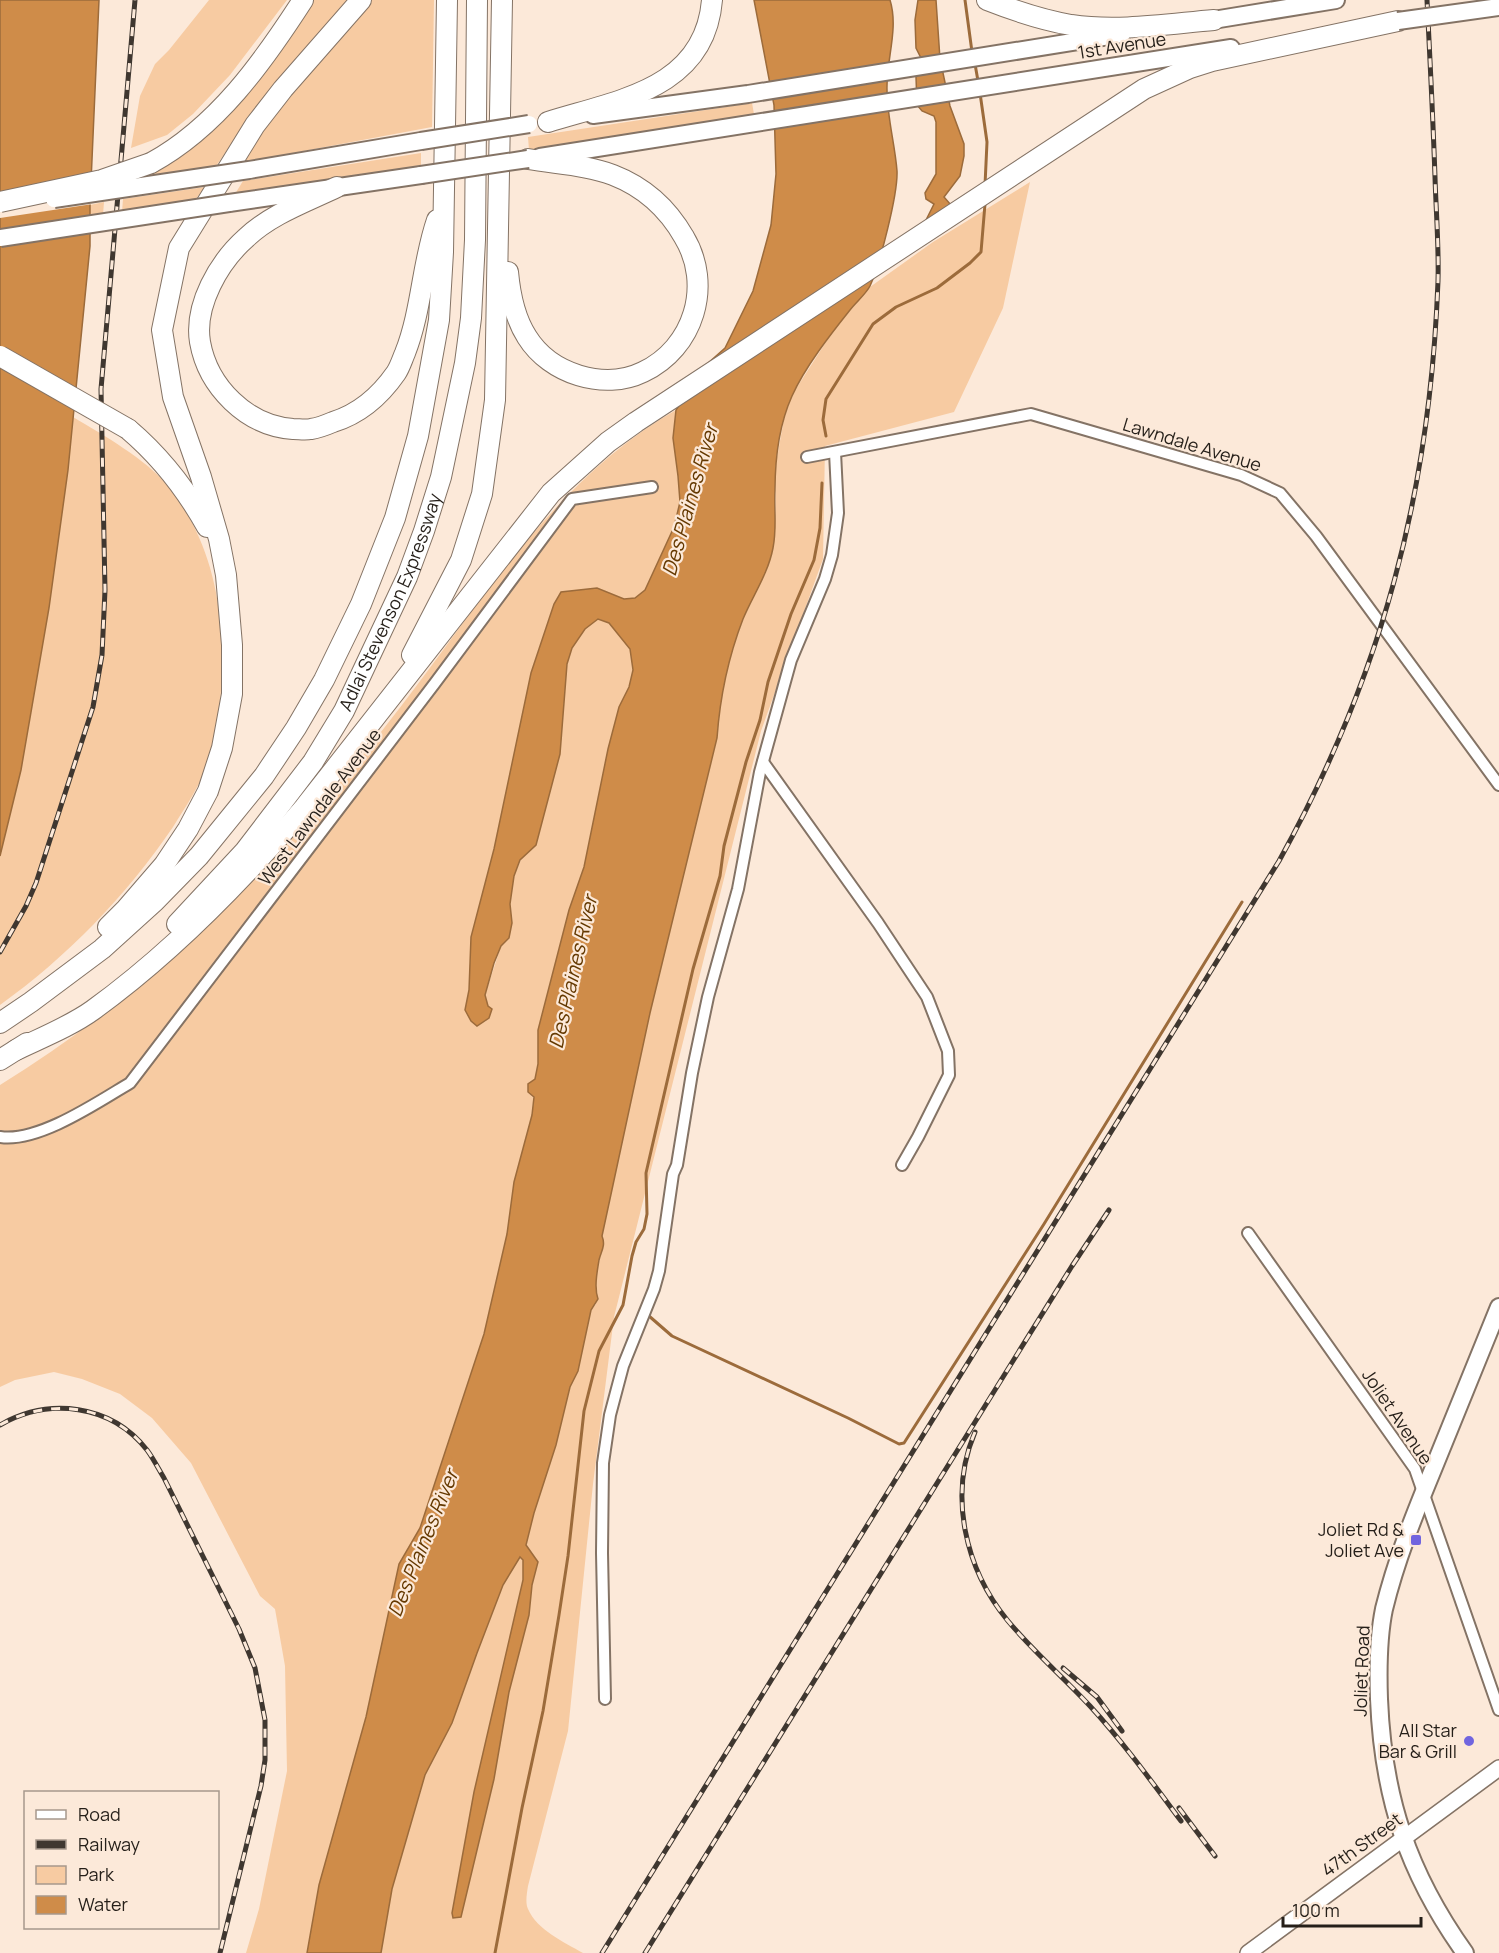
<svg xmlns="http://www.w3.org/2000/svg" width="1499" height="1953" font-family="Manrope,sans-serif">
  <rect width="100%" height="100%" fill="#fce9d9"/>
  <g fill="#f7cba2">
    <path d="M 209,0 L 287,0 L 230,75 L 193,114 L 167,135 L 131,148 L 140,96 L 155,64 L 169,50 Z"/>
    <path d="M 311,0 L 348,0 L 241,130 L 216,166 L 126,181 L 150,169 Z"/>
    <path d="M 365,0 L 434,0 L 432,127 L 234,164 Z"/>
    <path d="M 752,103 L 754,114 L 529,150 L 528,137 Z"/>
    <path d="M 421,153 L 421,166 L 235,194 L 243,181 Z"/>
    <path d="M 1030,182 L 1003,308 L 954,412 L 825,446 L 823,559 L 761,731 L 614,1317 L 593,1484 L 568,1731 L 528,1886 C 527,1893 525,1903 528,1909 C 537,1930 564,1942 583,1953 L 381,1953 L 392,1889 L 425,1775 L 452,1723 L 477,1653 L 503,1585 L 520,1557 L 523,1559 L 523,1580 L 474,1792 L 452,1913 L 453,1917 L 461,1917 L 494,1779 L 509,1692 L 529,1615 L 532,1585 L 538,1562 L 526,1546 L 534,1513 L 556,1445 L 570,1387 L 578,1371 L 591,1310 L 596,1304 C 595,1289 596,1274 599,1260 C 601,1251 606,1246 602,1236 L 626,1108 L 717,738 L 719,713 L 727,664 L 744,617 L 766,572 L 772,551 L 776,518 L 776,463 L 784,419 L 792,395 L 833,331 L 870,287 L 933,242 Z"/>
    <path d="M 205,187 L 195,200 L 122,212 L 123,199 Z"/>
    <path d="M 104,202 L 103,215 L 90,217 L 90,205 Z"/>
    <path d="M 676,410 L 673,438 L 678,476 L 680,502 L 674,527 L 645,590 L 635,598 L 624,599 L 597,588 L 561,592 L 554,604 L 531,673 L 494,849 L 471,937 L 469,990 L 465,1010 L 485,1022 L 492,1009 L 488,1006 L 485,995 L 501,946 L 509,938 L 512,923 L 510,904 L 514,876 L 547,799 L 560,754 L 567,664 L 572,648 L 585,629 L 598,619 L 609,623 L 630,649 L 633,670 L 629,687 L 619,707 L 608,749 L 584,867 L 569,910 L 538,1030 L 540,1053 L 535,1079 L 532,1115 L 514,1182 L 507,1234 L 484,1334 L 420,1528 L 399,1564 L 366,1717 L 319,1885 L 307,1953 L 246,1953 L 259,1909 L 287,1771 L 285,1666 L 275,1609 L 260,1596 L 191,1463 L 152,1418 L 120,1394 L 82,1379 L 54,1372 L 15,1380 L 0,1387 L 0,1085 C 161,986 287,855 402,705 C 483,600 557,477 676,410 Z"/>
    <path d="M 73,417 C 103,435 146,459 168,486 C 202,528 218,580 221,633 C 223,676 222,718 209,759 C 202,783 186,806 173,827 C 126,896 67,957 0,1005 L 0,856 L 21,770 L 49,608 Z"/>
  </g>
  <g fill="#cf8c49" stroke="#9c6b3b" stroke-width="1.5">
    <path d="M 0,0 L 99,0 L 90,205 L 90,246 L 68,470 L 49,608 L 21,770 L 0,856 Z"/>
    <path d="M 754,0 L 890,0 C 899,29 886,60 887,90 C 887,117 895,144 897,171 C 898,194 880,264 870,286 C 866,294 856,302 850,310 C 830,335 805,367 792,396 C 779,425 775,459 775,490 C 774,510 777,528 773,548 C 768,574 753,595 743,619 C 728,658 720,696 717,738 L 650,1013 L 602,1236 C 606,1246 601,1251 599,1260 C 597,1272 594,1288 598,1299 L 591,1310 L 578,1371 L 570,1387 L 556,1445 L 534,1513 L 526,1545 L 538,1562 L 532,1585 L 529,1615 L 509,1692 L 494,1779 L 461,1917 L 453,1918 L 452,1913 L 474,1792 L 523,1580 L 523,1560 L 520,1557 L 503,1585 L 477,1653 L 452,1723 L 425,1775 L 392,1889 L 381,1953 L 307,1953 L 319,1885 L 366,1717 L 399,1564 L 420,1528 L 484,1334 L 507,1234 L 514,1182 L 532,1115 L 534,1097 L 528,1092 L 528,1084 L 535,1079 L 538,1064 L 538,1030 L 569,910 L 584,867 L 608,749 L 619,707 L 629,687 L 633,670 L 630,649 L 609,623 L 598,619 L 585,629 L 572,648 L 567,664 L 560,754 L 536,845 L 520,860 L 514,876 L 510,904 L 512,923 L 509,938 L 501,946 L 494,963 L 485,995 L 488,1006 L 492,1009 L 489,1018 L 477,1026 L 471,1021 L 465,1010 L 469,990 L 471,937 L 494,849 L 531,673 L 554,604 L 561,592 L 597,588 L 624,599 L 635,598 L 645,590 L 674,527 L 680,502 L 678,476 L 673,438 L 676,410 L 706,365 L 725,348 L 753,291 L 771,225 L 776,174 L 774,105 Z"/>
    <path d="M 918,0 L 936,0 L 940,59 L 950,106 L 964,144 L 964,156 L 960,176 L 944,197 L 951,205 L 924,224 L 934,204 L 926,199 L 925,193 L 936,174 L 936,122 L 934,116 L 922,111 L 917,105 L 916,77 L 924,64 L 916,48 L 915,20 Z"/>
  </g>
  <path fill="#fce9d9" d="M 94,176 L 93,204 L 0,218 L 0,193 Z"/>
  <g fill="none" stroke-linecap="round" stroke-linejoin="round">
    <g stroke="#9c6b3b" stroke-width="3">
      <path d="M 965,0 L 972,52"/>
      <path d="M 975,64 L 978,81"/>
      <path d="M 980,93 L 987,142 L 985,185"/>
      <path d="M 826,436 L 823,420 L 826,399 L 873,324 L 896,307 L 937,288 L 970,263 L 981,252 L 985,204"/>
      <path d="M 649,1316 L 672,1336 L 848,1418 L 899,1444 L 904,1443 L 1044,1224 L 1242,902"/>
      <path d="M 495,1953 L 522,1808 L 543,1711 L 559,1615 L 568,1556 L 584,1411 L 599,1351 L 623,1305 L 632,1256 L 636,1242 L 644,1229 L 647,1214 L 646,1173 L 693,969 L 720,876 L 724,846 L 746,762 L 760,720 L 768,682 L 791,614 L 814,560 L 820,528 L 822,483"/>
    </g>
    <g stroke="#847365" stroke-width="14">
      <g id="street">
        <path d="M 807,457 L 1031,414 L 1241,475 L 1280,493 L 1316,536 L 1499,785"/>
        <path d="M 763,762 L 878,923 L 927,997 L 948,1051 L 949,1075 L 918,1137 L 902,1165"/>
        <path d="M 0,1137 C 38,1143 98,1102 130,1083 L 435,683 L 572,499 L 652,487"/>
        <path d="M 1248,1233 L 1415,1469 L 1499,1710"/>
        <path d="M 605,1699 L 602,1553 L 603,1463 L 610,1415 L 623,1366 L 654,1289 L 659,1271 L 673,1174 L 677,1165 L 692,1073 L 708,997 L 738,889 L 760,772 L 791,660 L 825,579 L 832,555 L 838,513 L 835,452"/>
      </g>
    </g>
    <g stroke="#847365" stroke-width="18">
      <path id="secondary" d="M 1248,1953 L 1499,1768"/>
    </g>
    <g stroke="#847365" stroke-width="20">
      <g id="primary">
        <path d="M 1201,22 L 1336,0"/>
        <path d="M 593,115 L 748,94 L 1122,34"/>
        <path d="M 540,157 L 1231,48"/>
        <path d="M 249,170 L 421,141"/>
        <path d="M 229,203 L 421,175"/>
        <path d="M 1465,1953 C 1408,1873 1383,1798 1379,1699 C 1378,1670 1378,1638 1384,1609 C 1396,1560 1415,1513 1434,1467 C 1456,1414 1477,1360 1499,1307"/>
      </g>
    </g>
    <g stroke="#847365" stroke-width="22">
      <g id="highway">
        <path d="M 987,0 C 1015,11 1042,20 1071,25 C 1118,32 1167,24 1214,20"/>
        <path d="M 548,122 C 618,100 705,89 712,0"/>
        <path d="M 151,163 C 217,127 263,62 303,0"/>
        <path d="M 337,187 C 306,202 271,214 246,238 C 219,262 194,305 200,342 C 208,387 247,426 293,429 C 299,429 305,430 311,429 C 318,428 326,425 333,422 C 359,414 380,396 396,373 C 400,367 402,360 405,353 C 422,310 422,263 437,220"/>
        <path d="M 508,272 C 510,294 514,317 527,337 C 550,374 604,391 643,372 C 694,348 713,285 684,237 C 668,209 644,187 613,175 C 587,165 556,164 528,159"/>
        <path d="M 128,429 C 161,457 186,489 207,527"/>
        <path d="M 412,655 L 461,560 L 482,494 L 495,400 L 502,0"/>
        <path id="s1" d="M 177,924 L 245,851 L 313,762 L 344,711 L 407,577 L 424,531 L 441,477 L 465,363 L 471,318 L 475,240 L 477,0"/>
        <path d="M 108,927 L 126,909 L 164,865 L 188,829 L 208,791 L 222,748 L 232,694 L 232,645 L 226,575 L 219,539 L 201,477 L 173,397 L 162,330 L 179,248 L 255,125 L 283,89 L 361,0"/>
        <path d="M 0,1023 L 31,1002 L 102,949 L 155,901 L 199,856 L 264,776 L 296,728 L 324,680 L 361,604 L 395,518 L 418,436 L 439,320 L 443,252 L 447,0"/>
        <path d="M 16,1050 C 41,1038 71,1026 93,1010 C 172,953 241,882 304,808 L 551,493 L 608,442 L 636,422 L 1144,89 L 1190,68 L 1212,61 L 1398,21"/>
        <path d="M 0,1060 L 27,1043"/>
      </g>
    </g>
    <use href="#street" stroke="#fff" stroke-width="10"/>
    <use href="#secondary" stroke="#fff" stroke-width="15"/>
    <use href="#primary" stroke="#fff" stroke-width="16"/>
    <use href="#highway" stroke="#fff" stroke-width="20"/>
    <g stroke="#3f3730" stroke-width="5">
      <g id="rail">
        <path d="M 0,952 L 26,906 L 36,883 L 93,707 L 102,655 L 105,590 L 101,389 L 135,0"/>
        <path d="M 0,1425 C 49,1397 111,1404 147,1450 C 153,1458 158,1468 164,1478 L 239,1629 L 255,1668 L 265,1720 L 265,1760 L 261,1786 L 220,1953"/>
        <path d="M 975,1432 C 948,1495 965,1569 1008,1621 C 1033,1651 1063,1677 1090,1706 C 1123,1742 1152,1782 1181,1821"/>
        <path d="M 1063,1668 L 1097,1697 L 1122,1731"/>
        <path d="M 1179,1808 L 1215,1856"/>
        <path d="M 602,1953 L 1279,861 C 1382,675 1430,494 1438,281 C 1439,246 1436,212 1435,177 C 1433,118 1430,59 1427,0"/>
        <path d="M 645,1953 L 1072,1266 L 1109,1210"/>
      </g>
    </g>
    <use href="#rail" stroke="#fce9d9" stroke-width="3" stroke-dasharray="9" stroke-linecap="butt"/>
    <g stroke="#847365" stroke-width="20" stroke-linecap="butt">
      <g id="primary-bridge">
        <path d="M 1398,21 L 1499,7"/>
        <path d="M 421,141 L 529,124"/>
        <path d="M 421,175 L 528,159"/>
        <path d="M 54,199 L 249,170"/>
        <path d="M 0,238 L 229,203"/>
      </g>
    </g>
    <g stroke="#847365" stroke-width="22" stroke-linecap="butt">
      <g id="highway-bridge">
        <path d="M 0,202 L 102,180 L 151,163"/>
        <path d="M 0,356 L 128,429"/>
      </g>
    </g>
    <use href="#primary-bridge" stroke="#fff" stroke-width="16"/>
    <use href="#highway-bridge" stroke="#fff" stroke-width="20"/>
  </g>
  <g fill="#7165df" stroke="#fce9d9" stroke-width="2">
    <rect x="1410" y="1534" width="12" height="12" rx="3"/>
    <circle cx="1469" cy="1741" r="6"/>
  </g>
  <g text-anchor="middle" stroke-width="4.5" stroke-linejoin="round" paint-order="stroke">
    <g font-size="18" fill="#251f19" stroke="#fce9d9">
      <text transform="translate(1122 46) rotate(-9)" y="6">1st Avenue</text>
      <text transform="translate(1192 445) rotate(17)" y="6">Lawndale Avenue</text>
      <text dy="6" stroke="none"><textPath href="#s1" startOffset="390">Adlai Stevenson Expressway</textPath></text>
      <text transform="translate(320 807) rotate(-53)" y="6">West Lawndale Avenue</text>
      <text transform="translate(1397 1417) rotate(56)" y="6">Joliet Avenue</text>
      <text transform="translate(1362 1671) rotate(-88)" y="6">Joliet Road</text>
      <text transform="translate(1362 1845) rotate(-36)" y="6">47th Street</text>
    </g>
    <g font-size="18" fill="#251f19" stroke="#fce9d9" text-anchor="end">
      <text x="1404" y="1536">Joliet Rd &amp;<tspan x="1404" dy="21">Joliet Ave</tspan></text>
      <text x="1457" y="1737">All Star<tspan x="1457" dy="21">Bar &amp; Grill</tspan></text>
    </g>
    <g font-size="20" font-style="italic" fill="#653901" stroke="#fce9d9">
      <text transform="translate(690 500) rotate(-74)" y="7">Des Plaines River</text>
      <text transform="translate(573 972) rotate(-77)" y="7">Des Plaines River</text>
      <text transform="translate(423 1543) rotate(-68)" y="7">Des Plaines River</text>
    </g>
  </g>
  <rect x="24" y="1791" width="195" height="138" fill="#fce9d9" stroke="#a6988c" stroke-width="1.5"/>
  <rect x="36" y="1810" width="30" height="9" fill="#ffffff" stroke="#a6988c" stroke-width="1.5"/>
  <text x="78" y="1821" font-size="18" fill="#251f19">Road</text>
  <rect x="36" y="1840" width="30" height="9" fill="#3f3730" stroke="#a6988c" stroke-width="1.5"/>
  <text x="78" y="1851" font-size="18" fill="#251f19">Railway</text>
  <rect x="36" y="1866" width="30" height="18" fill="#f7cba2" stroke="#a6988c" stroke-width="1.5"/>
  <text x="78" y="1881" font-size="18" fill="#251f19">Park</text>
  <rect x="36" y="1896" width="30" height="18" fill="#cf8c49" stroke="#a6988c" stroke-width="1.5"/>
  <text x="78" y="1911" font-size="18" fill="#251f19">Water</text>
  <path d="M1283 1917v9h138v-9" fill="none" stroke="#251f19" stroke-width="3"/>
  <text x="1292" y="1917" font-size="18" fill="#251f19" stroke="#fce9d9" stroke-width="4.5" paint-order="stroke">100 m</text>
</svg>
